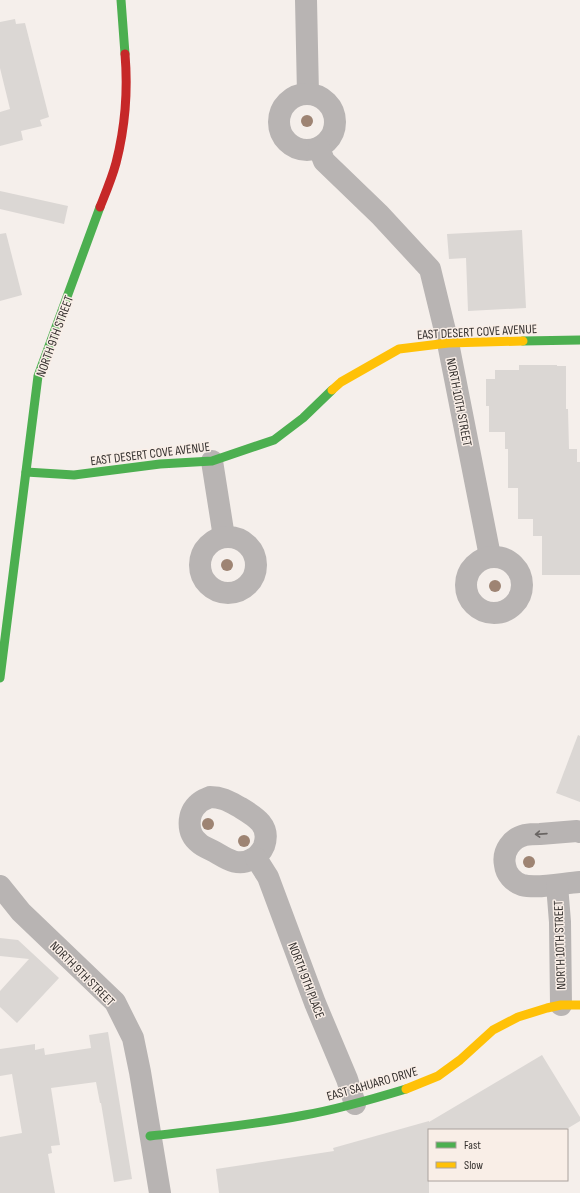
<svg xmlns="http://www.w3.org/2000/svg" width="580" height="1193" font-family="'Sofia Sans Condensed',sans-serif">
  <rect width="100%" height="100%" fill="#f5efeb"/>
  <g fill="#dbd7d4">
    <path d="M 15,19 L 16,24 L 25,23 L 49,117 L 40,120 L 42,126 L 21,131 L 23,140 L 0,146 L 0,112 L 10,109 L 0,68 L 0,22 Z"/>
    <path d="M 0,191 L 68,206 L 64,224 L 0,209 Z"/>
    <path d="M 522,230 L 526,308 L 468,311 L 466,258 L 449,259 L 447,234 Z"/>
    <path d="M 6,233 L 22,295 L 0,301 L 0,234 Z"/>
    <path d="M 519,365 L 557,365 L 557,366 L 566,366 L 566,409 L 568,409 L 569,449 L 577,449 L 577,462 L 580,462 L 580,575 L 542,575 L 542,536 L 533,536 L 533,519 L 518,519 L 518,488 L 508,488 L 508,449 L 505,449 L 505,432 L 489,432 L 489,406 L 486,406 L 486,379 L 495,379 L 495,370 L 519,370 Z"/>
    <path d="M 578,735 L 580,736 L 580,802 L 556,793 Z"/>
    <path d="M 0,938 L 18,940 L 59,978 L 17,1023 L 0,1007 L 0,991 L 29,959 L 0,956 Z"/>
    <path d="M 108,1032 L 132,1179 L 114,1182 L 101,1103 L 100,1103 L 96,1082 L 51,1088 L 60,1145 L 51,1146 L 52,1153 L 48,1154 L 55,1193 L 0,1193 L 0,1137 L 22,1133 L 12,1074 L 0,1076 L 0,1049 L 35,1044 L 35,1050 L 44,1048 L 45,1055 L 91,1048 L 89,1035 Z"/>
    <path d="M 542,1055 L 580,1117 L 580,1121 L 565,1130 L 429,1130 L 429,1193 L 219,1193 L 216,1169 L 334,1151 L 333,1148 L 429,1121 L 429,1122 Z"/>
  </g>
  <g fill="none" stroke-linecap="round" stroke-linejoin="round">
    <g stroke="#b8b4b3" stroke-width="22">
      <path d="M 306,0 L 308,94"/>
      <circle cx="307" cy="122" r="28"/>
      <path d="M 319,148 L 324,161 L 380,215 L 430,269 L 448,343 L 490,556"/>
      <path d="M 212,461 L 224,537"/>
      <circle cx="228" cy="565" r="28"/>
      <circle cx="494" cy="585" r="28"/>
      <path d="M 210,797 C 223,797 230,802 241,808 C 256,817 271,826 264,846 C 262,851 257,857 252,859 C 238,867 227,859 215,852 C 210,849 203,847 199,843 C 186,833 187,813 199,803 C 202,800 206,799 210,797 Z"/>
      <path d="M 580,832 L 577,831 C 565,832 553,833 540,834 C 536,834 530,834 525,835 C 512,838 502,851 505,865 C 506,874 513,882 522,885 C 537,889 564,883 580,882"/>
      <path d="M 256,858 L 268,877 L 315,1003 L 347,1079 L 355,1104"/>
      <path d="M 557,885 L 560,922 L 561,1005"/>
      <path d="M 0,886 L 21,912 L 115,1002 L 133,1038 L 140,1072 L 160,1193"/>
    </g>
    <g stroke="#4caf50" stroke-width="9">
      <path d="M 121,0 L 125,54"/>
      <path d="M 523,341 L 580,340"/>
      <path d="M 26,472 L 74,475 L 160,464 L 212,461 L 274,440 L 303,418 L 332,390"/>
      <path d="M 0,678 L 38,376 L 100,207"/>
      <path d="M 150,1136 C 202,1130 254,1125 305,1115 C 339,1109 373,1099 406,1089"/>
    </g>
    <g stroke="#ffc107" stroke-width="9">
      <path d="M 332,390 L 341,382 L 399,349 L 448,343 L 523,341"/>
      <path d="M 406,1089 L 438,1076 L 460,1060 L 493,1030 L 518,1017 L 547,1008 L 561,1005 L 580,1005"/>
    </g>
    <path stroke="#c62828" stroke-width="9" d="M 100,207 C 106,192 112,178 116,163 C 125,128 128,90 125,54"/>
  </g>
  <g fill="#9e8473">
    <circle cx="307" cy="121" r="6"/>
    <circle cx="227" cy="565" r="6"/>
    <circle cx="495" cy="586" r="6"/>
    <circle cx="208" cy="824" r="6"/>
    <circle cx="244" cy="841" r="6"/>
    <circle cx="529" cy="862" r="6"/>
  </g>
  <defs><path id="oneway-shaft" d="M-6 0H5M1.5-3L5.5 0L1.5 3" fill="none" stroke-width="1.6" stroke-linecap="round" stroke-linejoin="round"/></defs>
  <use stroke="#696563" href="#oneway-shaft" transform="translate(541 834) rotate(176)"/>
  <g text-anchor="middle" stroke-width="3" stroke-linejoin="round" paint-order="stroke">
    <g font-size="13" fill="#34302e" stroke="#f9eee7">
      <text transform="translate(477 331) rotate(-3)" y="5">EAST DESERT COVE AVENUE</text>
      <text transform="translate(54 336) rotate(-70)" y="5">NORTH 9TH STREET</text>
      <text transform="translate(460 402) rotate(79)" y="5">NORTH 10TH STREET</text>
      <text transform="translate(150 453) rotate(-7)" y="5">EAST DESERT COVE AVENUE</text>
      <text transform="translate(559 945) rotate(-92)" y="5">NORTH 10TH STREET</text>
      <text transform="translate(83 973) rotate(45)" y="5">NORTH 9TH STREET</text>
      <text transform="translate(307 980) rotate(69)" y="5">NORTH 9TH PLACE</text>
      <text transform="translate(372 1083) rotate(-16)" y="5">EAST SAHUARO DRIVE</text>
    </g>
  </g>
  <rect x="428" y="1129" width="140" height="52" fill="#f9eee7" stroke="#aaa29d"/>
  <rect x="436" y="1142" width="20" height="6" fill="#4caf50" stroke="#aaa29d"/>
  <text x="464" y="1149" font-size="12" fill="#34302e">Fast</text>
  <rect x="436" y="1162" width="20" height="6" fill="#ffc107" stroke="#aaa29d"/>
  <text x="464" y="1169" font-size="12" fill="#34302e">Slow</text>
</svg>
